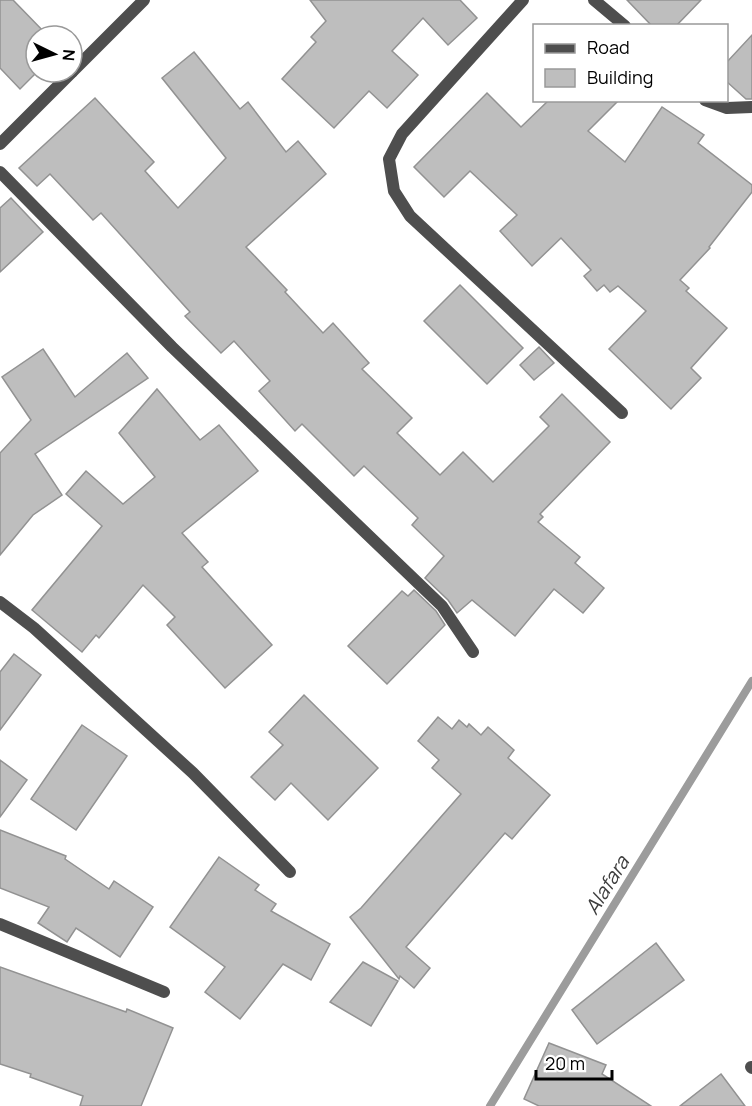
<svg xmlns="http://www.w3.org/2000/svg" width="752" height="1106" font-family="Manrope,sans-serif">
  <rect width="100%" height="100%" fill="#fff"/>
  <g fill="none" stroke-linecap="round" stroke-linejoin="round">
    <path stroke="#9c9c9c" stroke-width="8" d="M 490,1106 L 752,681"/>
  </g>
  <g fill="#bebebe" stroke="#929292" stroke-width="1.5">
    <path d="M 0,0 L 13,0 L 48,36 L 36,36 L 37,72 L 20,89 L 0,68 Z"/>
    <path d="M 310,0 L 460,0 L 477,18 L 448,45 L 423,18 L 392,51 L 418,75 L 387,108 L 369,91 L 334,128 L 282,79 L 316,42 L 311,37 L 326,21 Z"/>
    <path d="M 627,0 L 701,0 L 676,26 L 652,26 Z"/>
    <path d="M 752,35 L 752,99 L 746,99 L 726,81 L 726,63 Z"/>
    <path d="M 194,52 L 240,109 L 248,102 L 286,152 L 298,141 L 326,174 L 246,247 L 287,290 L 285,292 L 323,333 L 333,323 L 369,363 L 362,369 L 412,418 L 397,433 L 440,475 L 463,452 L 493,482 L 549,426 L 540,417 L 562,394 L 610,442 L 540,514 L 543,517 L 538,522 L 580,557 L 575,563 L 604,588 L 583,613 L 554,589 L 515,636 L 472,600 L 457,613 L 448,600 L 425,578 L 444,556 L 412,525 L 418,518 L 364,466 L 354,476 L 302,424 L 295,431 L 259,391 L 270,381 L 234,341 L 221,353 L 185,316 L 190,312 L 101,213 L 93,220 L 50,174 L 37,186 L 19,168 L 95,98 L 154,162 L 145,171 L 178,208 L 226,158 L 162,78 Z"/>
    <path d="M 487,93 L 521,127 L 549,100 L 619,100 L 588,131 L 625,162 L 662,107 L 704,135 L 698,143 L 752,185 L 752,192 L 709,247 L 710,248 L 680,280 L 689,288 L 686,291 L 727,328 L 691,368 L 701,378 L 671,409 L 609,349 L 646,311 L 618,286 L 610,292 L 604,285 L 597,291 L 584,276 L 591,270 L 561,238 L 532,266 L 500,231 L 517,215 L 470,171 L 444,197 L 414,167 Z"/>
    <path d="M 11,198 L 43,232 L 0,272 L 0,208 Z"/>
    <path d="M 460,285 L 523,348 L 487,384 L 424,321 Z"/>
    <path d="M 539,347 L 554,363 L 534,380 L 520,365 Z"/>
    <path d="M 43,349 L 75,397 L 127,353 L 148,378 L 35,454 L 62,495 L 33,515 L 0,555 L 0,453 L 31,420 L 2,377 Z"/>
    <path d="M 157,389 L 200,440 L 219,425 L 258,471 L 182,533 L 208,562 L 202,567 L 272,645 L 225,688 L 167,625 L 175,617 L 143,585 L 99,638 L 96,635 L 82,652 L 32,610 L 102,526 L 66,494 L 86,471 L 123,504 L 155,477 L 119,433 Z"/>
    <path d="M 414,590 L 436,611 L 445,625 L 387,684 L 348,646 L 402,591 L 408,596 Z"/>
    <path d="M 14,654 L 41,675 L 0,730 L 0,672 Z"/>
    <path d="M 304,695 L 378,768 L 328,820 L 291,783 L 275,800 L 251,777 L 283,745 L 269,732 Z"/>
    <path d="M 438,717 L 452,729 L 459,720 L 467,727 L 469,724 L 481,735 L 488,727 L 514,750 L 508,758 L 550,795 L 512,839 L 505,833 L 406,947 L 430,968 L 414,988 L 400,976 L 399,979 L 350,917 L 361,908 L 461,794 L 432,768 L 439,760 L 418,741 Z"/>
    <path d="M 82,725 L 127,756 L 76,830 L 31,799 Z"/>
    <path d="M 0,760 L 27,780 L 0,817 Z"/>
    <path d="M 0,830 L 66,856 L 65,859 L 109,889 L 114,881 L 153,907 L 120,957 L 76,928 L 67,942 L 38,923 L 49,907 L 0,888 Z"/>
    <path d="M 219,857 L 259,885 L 255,890 L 276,904 L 271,911 L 330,944 L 311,980 L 283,964 L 240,1019 L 205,992 L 225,967 L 170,927 Z"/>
    <path d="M 656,943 L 684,980 L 597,1044 L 572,1010 Z"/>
    <path d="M 363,962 L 398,981 L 371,1026 L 330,1002 Z"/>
    <path d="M 0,967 L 126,1012 L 127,1009 L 173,1028 L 141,1106 L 80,1106 L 83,1096 L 30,1077 L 31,1074 L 0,1064 Z"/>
    <path d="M 549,1043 L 606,1065 L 602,1074 L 651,1106 L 539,1106 L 524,1099 Z"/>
    <path d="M 721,1074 L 745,1106 L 680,1106 Z"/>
  </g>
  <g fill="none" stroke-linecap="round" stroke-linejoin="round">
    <g stroke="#4e4e4e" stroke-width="12">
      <path d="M 523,0 L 402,134 L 389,159 L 394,191 L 410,216 L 622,413"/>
      <path d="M 594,0 L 625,26"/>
      <path d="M 705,100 L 727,108 L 752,107"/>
      <path d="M 0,172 L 172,347 L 442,606 L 473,652"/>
      <path d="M 0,602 L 34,628 L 193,773 L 290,872"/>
      <path d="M 0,924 L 164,992"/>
      <path d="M 751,1067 L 752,1068"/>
    </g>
    <g stroke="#4e4e4e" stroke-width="12">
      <path d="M 72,72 L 144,0"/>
      <path d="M 0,144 L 72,72"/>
    </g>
  </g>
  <g text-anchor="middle" stroke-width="4.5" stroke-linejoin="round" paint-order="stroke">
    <g font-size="20" font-style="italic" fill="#3d3d3d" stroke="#fff">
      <text transform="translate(607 885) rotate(-58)" y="7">Alafara</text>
    </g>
  </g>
  <rect x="533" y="24" width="195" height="78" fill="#ffffff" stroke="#999999" stroke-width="1.5"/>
  <rect x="545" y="44" width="30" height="9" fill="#4e4e4e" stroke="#999999" stroke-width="1.5"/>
  <text x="587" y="54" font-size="18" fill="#000000">Road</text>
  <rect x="545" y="69" width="30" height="18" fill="#bebebe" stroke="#999999" stroke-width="1.5"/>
  <text x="587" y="84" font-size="18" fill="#000000">Building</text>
  <g transform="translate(54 54) rotate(95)"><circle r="28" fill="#ffffff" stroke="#999999" stroke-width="1.5"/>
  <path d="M0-4.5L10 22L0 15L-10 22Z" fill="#000000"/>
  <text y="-9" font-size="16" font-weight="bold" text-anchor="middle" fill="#000000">N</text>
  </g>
  <path d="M536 1070v9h76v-9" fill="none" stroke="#000000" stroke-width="3"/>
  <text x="545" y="1070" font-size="18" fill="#000000" stroke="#ffffff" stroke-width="4.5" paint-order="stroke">20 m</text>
</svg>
